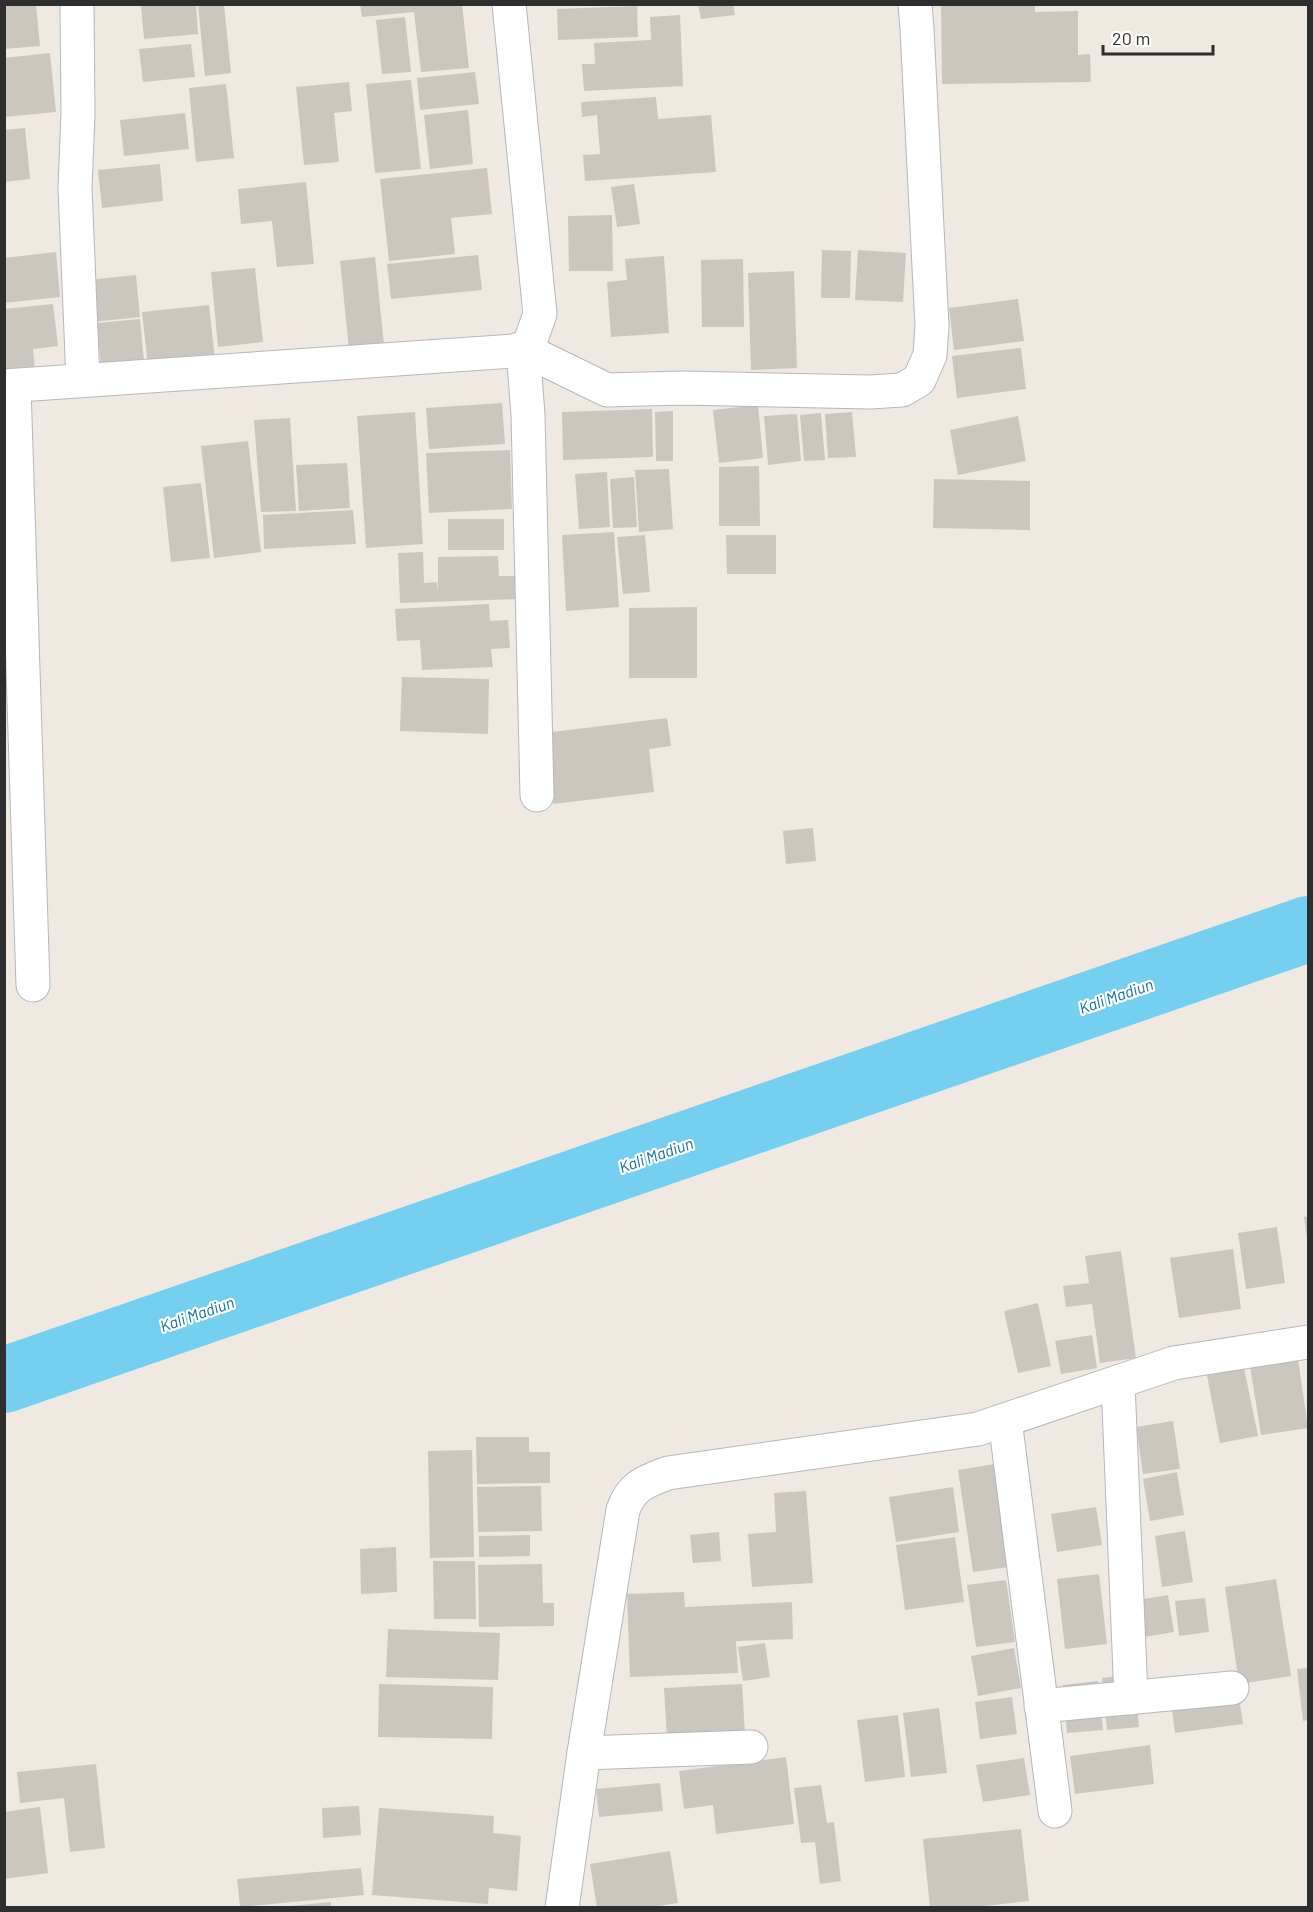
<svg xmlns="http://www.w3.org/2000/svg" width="1313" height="1912" font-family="Barlow,sans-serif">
  <rect width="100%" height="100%" fill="#efe9e1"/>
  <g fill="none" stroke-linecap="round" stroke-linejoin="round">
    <path stroke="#75cff0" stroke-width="66" d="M 4,1380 L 1308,929"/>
  </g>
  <g fill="#cbc7bf">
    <path d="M 4,4 L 36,4 L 40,46 L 4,49 Z"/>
    <path d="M 143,4 L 196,4 L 198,34 L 144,39 L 141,5 Z"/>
    <path d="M 198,4 L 224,4 L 231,73 L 205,76 Z"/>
    <path d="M 360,4 L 462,4 L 469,68 L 421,72 L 414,12 L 362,17 Z"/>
    <path d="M 698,4 L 733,4 L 735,15 L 701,19 Z"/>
    <path d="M 941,4 L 1035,4 L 1035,12 L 1078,11 L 1078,55 L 1090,54 L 1091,82 L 942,84 Z"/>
    <path d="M 637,6 L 638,37 L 558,40 L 557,9 Z"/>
    <path d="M 680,15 L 683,86 L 584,91 L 582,64 L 595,64 L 594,43 L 651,40 L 650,17 Z"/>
    <path d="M 405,17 L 411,72 L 382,74 L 376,20 Z"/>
    <path d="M 191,44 L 195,77 L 143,82 L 139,49 Z"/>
    <path d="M 50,53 L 56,112 L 4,117 L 4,58 Z"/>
    <path d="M 475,72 L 479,104 L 420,110 L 417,78 Z"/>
    <path d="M 411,80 L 421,169 L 375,173 L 366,84 Z"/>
    <path d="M 349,82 L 352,111 L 334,113 L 339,162 L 304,165 L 296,87 Z"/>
    <path d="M 226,84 L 234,158 L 196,162 L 189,88 Z"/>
    <path d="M 656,97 L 658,119 L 711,115 L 716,172 L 585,181 L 583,155 L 600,154 L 597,115 L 582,117 L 581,102 Z"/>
    <path d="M 468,110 L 473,164 L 430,169 L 424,115 Z"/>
    <path d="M 185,113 L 189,149 L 124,156 L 120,120 Z"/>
    <path d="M 25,128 L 30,179 L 4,182 L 4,130 Z"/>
    <path d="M 160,164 L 163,201 L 102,208 L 98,170 Z"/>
    <path d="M 487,168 L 492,214 L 451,218 L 455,254 L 389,261 L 380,179 Z"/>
    <path d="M 306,182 L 314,264 L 277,267 L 272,221 L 241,224 L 238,189 Z"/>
    <path d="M 634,184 L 640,224 L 617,227 L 611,187 Z"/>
    <path d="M 612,215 L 613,271 L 569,271 L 568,216 Z"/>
    <path d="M 822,250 L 851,251 L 850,298 L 821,298 Z"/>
    <path d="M 858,250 L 906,253 L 903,302 L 855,300 Z"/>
    <path d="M 56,252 L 60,297 L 4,303 L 4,258 Z"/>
    <path d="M 478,255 L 482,290 L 391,299 L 387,264 Z"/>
    <path d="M 664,256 L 669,333 L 611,337 L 607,282 L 627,280 L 625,259 Z"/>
    <path d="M 375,257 L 384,345 L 349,349 L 340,261 Z"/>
    <path d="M 743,259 L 744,327 L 702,327 L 701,260 Z"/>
    <path d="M 255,268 L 263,342 L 218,347 L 211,272 Z"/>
    <path d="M 794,271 L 797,368 L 751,370 L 748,273 Z"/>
    <path d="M 136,275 L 140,317 L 92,322 L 87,280 Z"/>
    <path d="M 1018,299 L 1024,341 L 954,350 L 949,308 Z"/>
    <path d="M 53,304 L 58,346 L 33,349 L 35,370 L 4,373 L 4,309 Z"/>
    <path d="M 209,305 L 216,368 L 149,375 L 142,312 Z"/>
    <path d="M 140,319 L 145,372 L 102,376 L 97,323 Z"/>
    <path d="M 1021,348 L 1026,389 L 957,398 L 952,356 Z"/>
    <path d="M 502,403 L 505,444 L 429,449 L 426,408 Z"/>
    <path d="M 758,405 L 763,458 L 719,463 L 713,410 Z"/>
    <path d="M 652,409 L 653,457 L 563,460 L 562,412 Z"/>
    <path d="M 673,411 L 673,461 L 656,461 L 655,412 Z"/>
    <path d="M 415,412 L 423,544 L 366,548 L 357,416 Z"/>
    <path d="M 852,412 L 856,457 L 828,458 L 825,414 Z"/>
    <path d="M 821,413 L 825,460 L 804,461 L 800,415 Z"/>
    <path d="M 797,414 L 801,461 L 768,465 L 764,416 Z"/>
    <path d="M 1018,416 L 1026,461 L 958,475 L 950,430 Z"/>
    <path d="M 290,418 L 296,511 L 261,512 L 254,420 Z"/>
    <path d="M 248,441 L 261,552 L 214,558 L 201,446 Z"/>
    <path d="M 510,450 L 512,509 L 429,513 L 426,453 Z"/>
    <path d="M 347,463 L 350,508 L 299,511 L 296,465 Z"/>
    <path d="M 759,466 L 760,526 L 719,526 L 719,467 Z"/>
    <path d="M 669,469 L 673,529 L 639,532 L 635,470 Z"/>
    <path d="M 607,472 L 610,527 L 579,529 L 575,474 Z"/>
    <path d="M 634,477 L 637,527 L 613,528 L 610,479 Z"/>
    <path d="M 934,479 L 1030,481 L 1030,530 L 933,528 Z"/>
    <path d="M 201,483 L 210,558 L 171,562 L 163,487 Z"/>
    <path d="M 353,510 L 356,544 L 264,549 L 263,515 Z"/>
    <rect x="448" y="519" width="56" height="31"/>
    <path d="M 614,532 L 619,607 L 566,611 L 562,535 Z"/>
    <path d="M 645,535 L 650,592 L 623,594 L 617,537 Z"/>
    <path d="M 726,535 L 776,535 L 776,574 L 727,574 Z"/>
    <path d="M 423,552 L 424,583 L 437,582 L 438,593 L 438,557 L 498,556 L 499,576 L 519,576 L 519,599 L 400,603 L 398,553 Z"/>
    <path d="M 489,604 L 490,621 L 508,620 L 510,648 L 491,649 L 493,667 L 422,670 L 420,640 L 397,641 L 395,609 Z"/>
    <path d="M 697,607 L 697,678 L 629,678 L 629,608 Z"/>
    <path d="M 402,677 L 489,679 L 488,734 L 400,731 Z"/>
    <path d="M 667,718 L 671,746 L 649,749 L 654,792 L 553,804 L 544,733 Z"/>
    <path d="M 813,828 L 816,861 L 786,864 L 783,831 Z"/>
    <path d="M 1308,1216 L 1308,1239 L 1307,1239 L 1304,1217 Z"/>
    <path d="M 1277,1227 L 1285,1283 L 1246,1289 L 1238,1233 Z"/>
    <path d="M 1233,1249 L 1241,1309 L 1179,1318 L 1170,1258 Z"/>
    <path d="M 1121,1251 L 1136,1358 L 1100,1363 L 1092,1304 L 1066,1307 L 1063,1286 L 1089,1283 L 1085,1256 Z"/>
    <path d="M 1038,1303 L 1051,1366 L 1018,1373 L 1004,1311 Z"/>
    <path d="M 1092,1335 L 1097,1368 L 1061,1374 L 1055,1341 Z"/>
    <path d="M 1298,1359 L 1308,1428 L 1261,1435 L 1250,1366 Z"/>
    <path d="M 1243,1363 L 1258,1436 L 1220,1443 L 1206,1370 Z"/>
    <path d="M 1173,1421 L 1180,1469 L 1143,1474 L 1136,1427 Z"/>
    <path d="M 476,1437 L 529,1437 L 529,1452 L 550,1452 L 550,1483 L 477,1484 Z"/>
    <path d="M 472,1450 L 474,1557 L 430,1558 L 428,1451 Z"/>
    <path d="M 1001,1463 L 1016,1566 L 973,1572 L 958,1470 Z"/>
    <path d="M 1177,1472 L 1184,1515 L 1150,1521 L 1143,1479 Z"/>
    <path d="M 541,1486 L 542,1531 L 478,1532 L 477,1487 Z"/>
    <path d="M 953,1487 L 959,1532 L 896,1542 L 889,1497 Z"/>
    <path d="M 806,1491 L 813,1583 L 752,1587 L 748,1534 L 776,1532 L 774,1493 Z"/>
    <path d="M 1096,1507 L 1102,1545 L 1057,1552 L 1051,1514 Z"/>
    <path d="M 1185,1531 L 1193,1582 L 1162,1587 L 1155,1536 Z"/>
    <path d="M 719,1532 L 721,1561 L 693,1563 L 690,1535 Z"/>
    <path d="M 530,1535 L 530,1556 L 479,1557 L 479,1536 Z"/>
    <path d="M 955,1537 L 964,1602 L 905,1610 L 896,1545 Z"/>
    <path d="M 396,1547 L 397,1592 L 361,1594 L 360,1549 Z"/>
    <path d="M 433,1561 L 475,1561 L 476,1619 L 434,1619 Z"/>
    <path d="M 542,1564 L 543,1603 L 554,1603 L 554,1626 L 479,1627 L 478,1565 Z"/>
    <path d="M 1099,1574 L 1107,1644 L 1065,1649 L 1057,1579 Z"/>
    <path d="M 1276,1579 L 1291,1676 L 1239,1684 L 1225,1587 Z"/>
    <path d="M 1006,1580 L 1015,1642 L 976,1647 L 967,1585 Z"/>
    <path d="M 684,1592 L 685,1607 L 792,1602 L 793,1639 L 736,1641 L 738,1673 L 630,1677 L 627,1594 Z"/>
    <path d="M 1168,1595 L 1174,1632 L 1144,1637 L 1138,1600 Z"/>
    <path d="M 1205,1598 L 1209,1632 L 1179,1636 L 1175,1601 Z"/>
    <path d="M 388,1629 L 500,1633 L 498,1680 L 386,1677 Z"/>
    <path d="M 765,1643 L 770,1677 L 743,1681 L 738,1647 Z"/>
    <path d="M 1014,1648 L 1021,1688 L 978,1696 L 971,1656 Z"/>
    <path d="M 1308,1668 L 1308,1720 L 1303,1721 L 1297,1669 Z"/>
    <path d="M 1235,1670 L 1243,1724 L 1175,1733 L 1168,1680 Z"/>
    <path d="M 1134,1674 L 1139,1727 L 1107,1730 L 1102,1678 Z"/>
    <path d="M 1098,1681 L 1103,1730 L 1067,1733 L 1063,1685 Z"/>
    <path d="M 379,1684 L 493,1687 L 492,1739 L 378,1737 Z"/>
    <path d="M 742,1684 L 745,1733 L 667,1738 L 664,1688 Z"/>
    <path d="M 1012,1697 L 1017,1734 L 980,1739 L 975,1702 Z"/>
    <path d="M 939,1708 L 947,1773 L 911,1777 L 903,1713 Z"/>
    <path d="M 898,1715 L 905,1777 L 865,1782 L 857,1720 Z"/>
    <path d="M 1150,1745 L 1154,1784 L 1075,1794 L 1070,1756 Z"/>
    <path d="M 786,1757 L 794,1824 L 716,1834 L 713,1805 L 684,1809 L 679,1771 Z"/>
    <path d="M 1024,1758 L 1030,1795 L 983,1802 L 976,1765 Z"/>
    <path d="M 96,1764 L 105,1848 L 70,1852 L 64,1798 L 20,1803 L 17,1772 Z"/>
    <path d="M 660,1783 L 663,1811 L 599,1817 L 596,1789 Z"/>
    <path d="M 821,1785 L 827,1823 L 834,1822 L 841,1881 L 820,1884 L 815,1842 L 801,1843 L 794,1788 Z"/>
    <path d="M 359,1806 L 361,1835 L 323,1838 L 322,1808 Z"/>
    <path d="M 40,1807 L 48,1873 L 4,1879 L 4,1812 Z"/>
    <path d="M 379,1808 L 494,1816 L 493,1833 L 521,1836 L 517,1891 L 489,1888 L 488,1904 L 372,1895 Z"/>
    <path d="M 1021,1829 L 1029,1901 L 966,1908 L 930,1908 L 923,1839 Z"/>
    <path d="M 670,1851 L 678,1903 L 646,1908 L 597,1908 L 590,1864 Z"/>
    <path d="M 361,1868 L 364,1895 L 240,1907 L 237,1879 Z"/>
    <path d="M 331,1902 L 331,1908 L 290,1908 L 290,1906 Z"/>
  </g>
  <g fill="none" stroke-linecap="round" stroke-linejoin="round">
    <g stroke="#b4b7c1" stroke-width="35">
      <g id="minor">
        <path d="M 77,4 L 78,113 L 75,188 L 83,380"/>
        <path d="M 523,349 L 607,390 L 683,388 L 870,392 L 902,390 L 919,380 L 930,355 L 932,326 L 917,29 L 915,4"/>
        <path d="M 523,349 L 528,415 L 537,795"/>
        <path d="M 4,386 L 514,351 L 529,345 L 540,314 L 509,4"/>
        <path d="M 14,386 L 33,985"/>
        <path d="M 1118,1382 L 1131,1698"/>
        <path d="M 1005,1420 L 1055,1811"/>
        <path d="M 1041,1706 L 1232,1688"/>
        <path d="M 584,1753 L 751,1747"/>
        <path d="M 562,1908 L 584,1753 L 623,1510 C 632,1485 645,1482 668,1473 L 978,1429 L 1174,1363 L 1308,1342"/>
      </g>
    </g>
    <use href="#minor" stroke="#fff" stroke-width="33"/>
  </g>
  <g text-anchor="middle" stroke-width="4.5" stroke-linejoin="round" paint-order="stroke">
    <g font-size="16" font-style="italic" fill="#0d6fa3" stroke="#fff">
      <text transform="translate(1116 996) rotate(-19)" y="6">Kali Madiun</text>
      <text transform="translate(656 1155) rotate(-19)" y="6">Kali Madiun</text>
      <text transform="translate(197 1314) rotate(-19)" y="6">Kali Madiun</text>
    </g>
  </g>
  <rect width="1313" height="1912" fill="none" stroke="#2e2e2e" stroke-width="12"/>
  <path d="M1103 45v9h110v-9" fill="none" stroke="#2e2e2e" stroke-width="3"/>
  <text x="1112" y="45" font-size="18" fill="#2e2e2e" stroke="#ffffff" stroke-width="4.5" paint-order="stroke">20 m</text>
</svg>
